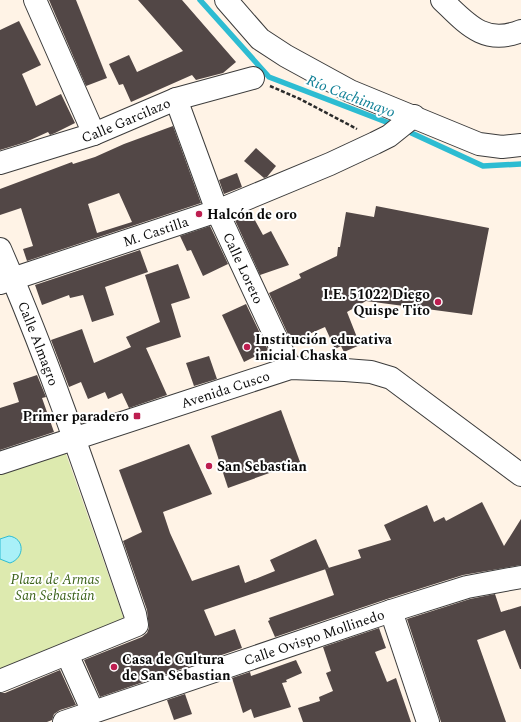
<svg xmlns="http://www.w3.org/2000/svg" width="521" height="722" font-family="Spectral,serif">
  <rect width="100%" height="100%" fill="#fff3e6"/>
  <path fill="#ddeaaf" d="M 64,448 L 124,619 L 0,669 L 0,469 Z"/>
  <path fill="#a9f0f8" stroke="#2dbcd2" d="M 9,536 C 25,538 25,558 10,563 L 0,559 L 0,539 Z"/>
  <g fill="none" stroke-linecap="round" stroke-linejoin="round">
    <g stroke="#2dbcd2" stroke-width="5.5">
      <path d="M 200,0 L 269,77 L 394,125"/>
      <path d="M 405,130 L 483,166 L 521,164"/>
    </g>
  </g>
  <g fill="#524746" fill-rule="evenodd">
    <path d="M 49,0 L 76,0 L 107,78 L 86,86 Z"/>
    <path d="M 138,0 L 182,0 L 236,62 L 223,73 L 196,80 L 192,75 L 131,102 L 123,84 L 119,85 L 109,64 L 129,55 L 137,72 L 183,51 Z"/>
    <path d="M 19,21 L 41,65 L 22,74 L 36,106 L 61,94 L 75,123 L 55,133 L 50,135 L 48,132 L 26,142 L 0,150 L 0,30 Z"/>
    <path d="M 173,126 L 201,203 L 27,261 L 23,249 L 33,246 L 21,208 L 0,215 L 0,189 L 72,162 L 73,164 L 95,157 L 124,144 ZM 119,193 L 132,222 L 97,233 L 88,204 Z"/>
    <path d="M 256,148 L 276,166 L 267,177 L 264,178 L 244,161 Z"/>
    <path d="M 237,173 L 242,187 L 224,194 L 219,180 Z"/>
    <path d="M 376,206 L 489,228 L 472,315 L 366,301 L 347,312 L 360,345 L 344,352 L 341,346 L 335,349 L 325,327 L 300,338 L 301,341 L 293,345 L 269,293 L 301,278 L 299,274 L 337,256 L 338,247 L 340,247 L 346,212 L 374,217 Z"/>
    <path d="M 250,211 L 263,235 L 271,231 L 289,265 L 260,275 L 234,218 Z"/>
    <path d="M 210,226 L 228,264 L 203,276 L 191,250 L 187,251 L 180,236 Z"/>
    <path d="M 140,250 L 148,272 L 105,287 L 114,315 L 92,322 L 83,295 L 70,298 L 69,295 L 42,305 L 35,285 Z"/>
    <path d="M 178,264 L 190,298 L 171,304 L 181,337 L 146,348 L 167,395 L 129,408 L 122,393 L 108,399 L 105,392 L 88,399 L 81,382 L 69,387 L 51,340 L 82,329 L 94,363 L 131,347 L 126,337 L 160,322 L 145,275 Z"/>
    <path d="M 246,304 L 268,350 L 244,362 L 222,315 Z"/>
    <path d="M 209,356 L 217,379 L 194,386 L 186,363 Z"/>
    <path d="M 37,375 L 46,397 L 42,398 L 54,432 L 0,450 L 0,408 L 19,402 L 13,383 Z"/>
    <path d="M 281,410 L 300,462 L 228,488 L 211,436 Z"/>
    <path d="M 189,444 L 212,494 L 163,512 L 170,533 L 192,581 L 239,565 L 245,583 L 275,571 L 270,560 L 316,539 L 329,568 L 204,610 L 215,636 L 235,629 L 242,648 L 100,697 L 84,660 L 142,637 L 147,633 L 149,628 L 147,610 L 123,541 L 142,532 L 119,470 Z"/>
    <path d="M 482,502 L 504,546 L 521,519 L 521,565 L 463,575 L 387,599 L 275,637 L 268,621 L 270,620 L 269,618 L 334,595 L 325,569 L 361,558 L 358,550 L 391,540 L 384,525 L 427,505 L 434,522 L 444,517 L 446,521 Z"/>
    <path d="M 495,594 L 501,612 L 521,606 L 521,669 L 520,669 L 505,630 L 477,640 L 506,722 L 441,722 L 407,619 L 470,599 Z"/>
    <path d="M 379,628 L 386,648 L 375,652 L 387,682 L 396,678 L 411,722 L 303,722 L 298,708 L 320,701 L 319,697 L 333,691 L 326,673 L 331,671 L 323,647 Z"/>
    <path d="M 296,660 L 302,673 L 286,680 L 287,682 L 282,683 L 291,707 L 254,718 L 251,709 L 243,713 L 232,678 L 250,672 L 251,676 Z"/>
    <path d="M 60,670 L 76,705 L 60,710 L 54,714 L 52,720 L 47,722 L 0,722 L 0,693 L 5,693 Z"/>
    <path d="M 185,694 L 192,714 L 174,720 L 167,700 Z"/>
  </g>
  <g fill="none" stroke-linecap="round" stroke-linejoin="round">
    <g stroke="#3c3c3c" stroke-width="24">
      <g id="minor">
        <path d="M 35,0 L 94,134"/>
        <path d="M 226,0 L 260,39 L 286,56 L 350,91 L 479,144 L 502,147 L 521,145"/>
        <path d="M 442,0 C 466,23 484,46 521,31"/>
        <path id="s1" d="M 176,99 L 217,211 L 290,368"/>
        <path id="s2" d="M 0,163 L 94,134 L 176,99 L 253,78"/>
        <path id="s3" d="M 0,249 C 52,368 93,492 135,614 L 137,625 L 0,681"/>
        <path id="s4" d="M 0,283 L 217,211 L 330,164 L 375,143 L 389,136 L 414,116"/>
        <path id="s5" d="M 0,463 L 290,368 L 345,370 L 371,372 L 391,378 L 521,475"/>
        <path d="M 391,611 L 428,722"/>
        <path d="M 67,654 L 93,712"/>
        <path id="s6" d="M 64,722 L 391,611 L 467,587 L 521,577"/>
      </g>
    </g>
    <path stroke="#2b2b2b" stroke-width="2.5" stroke-dasharray="4 2" stroke-linecap="butt" d="M 270,86 L 300,99 L 357,129"/>
    <use href="#minor" stroke="#fff" stroke-width="22"/>
  </g>
  <g fill="#bd1e50" stroke="#fff" stroke-width="1.5">
    <circle cx="199" cy="214" r="4"/>
    <circle cx="438" cy="302" r="4"/>
    <circle cx="247" cy="347" r="4"/>
    <rect x="133" y="412" width="8" height="8" rx="2"/>
    <circle cx="209" cy="466" r="4"/>
    <circle cx="114" cy="667" r="4"/>
  </g>
  <g text-anchor="middle" stroke-width="4" stroke-linejoin="round" paint-order="stroke">
    <g font-size="14" fill="#090909" stroke="#fff">
      <text dy="5" stroke="none"><textPath href="#s2" startOffset="133">Calle Garcilazo</textPath></text>
      <text dy="5" stroke="none"><textPath href="#s4" startOffset="164">M. Castilla</textPath></text>
      <text dy="5" stroke="none"><textPath href="#s1" startOffset="182">Calle Loreto</textPath></text>
      <text dy="5" stroke="none"><textPath href="#s3" startOffset="102">Calle Almagro</textPath></text>
      <text dy="5" stroke="none"><textPath href="#s5" startOffset="237">Avenida Cusco</textPath></text>
      <text dy="5" stroke="none"><textPath href="#s6" startOffset="264">Calle Ovispo Mollinedo</textPath></text>
    </g>
    <g font-size="14" font-weight="bold" fill="#090909" stroke="#fff" text-anchor="start">
      <text x="207" y="219">Halcón de oro</text>
      <text x="430" y="299" text-anchor="end">I.E. 51022 Diego<tspan x="430" dy="16">Quispe Tito</tspan></text>
      <text x="255" y="344">Institución educativa<tspan x="255" dy="16">inicial Chaska</tspan></text>
      <text x="129" y="421" text-anchor="end">Primer paradero</text>
      <text x="217" y="471">San Sebastian</text>
      <text x="122" y="664">Casa de Cultura<tspan x="122" dy="16">de San Sebastian</tspan></text>
    </g>
    <g font-size="14" font-style="italic" fill="#3b6219" stroke="#fff">
      <text x="55" y="584">Plaza de Armas<tspan x="55" dy="16">San Sebastián</tspan></text>
    </g>
    <g font-size="15" font-style="italic" fill="#108097" stroke="#fff">
      <text transform="translate(351 96) rotate(21)" y="5">Río Cachimayo</text>
    </g>
  </g>
</svg>
